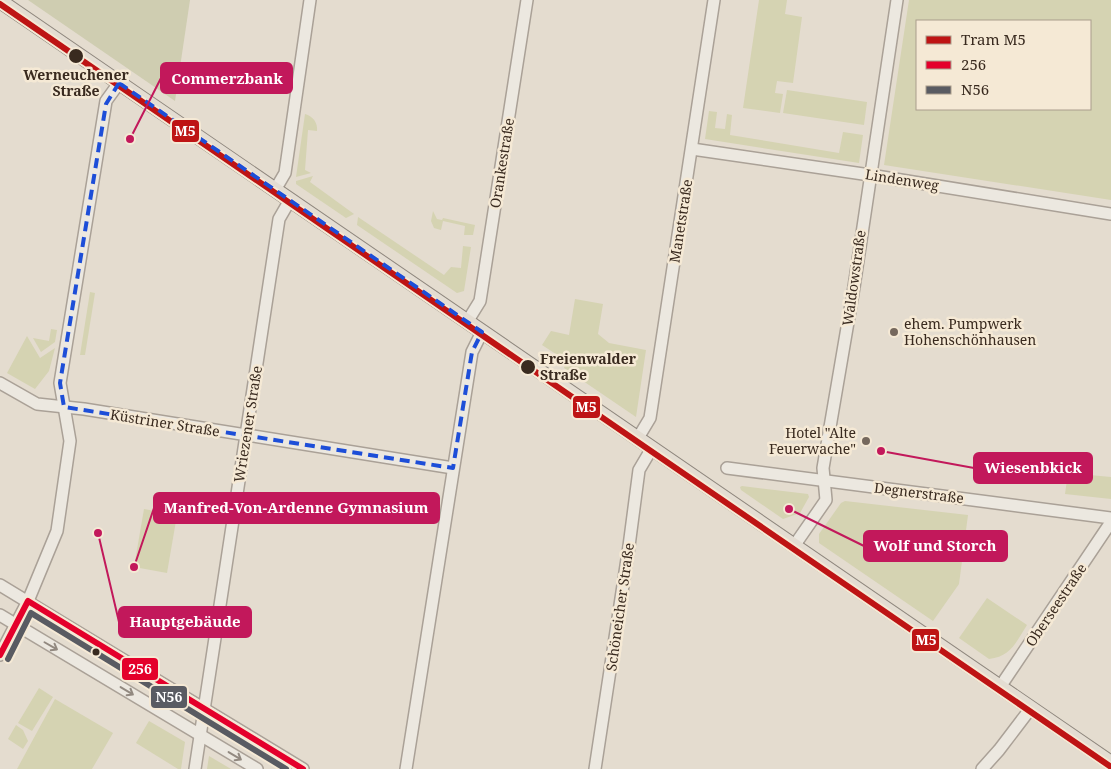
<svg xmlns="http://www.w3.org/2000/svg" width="1111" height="769" font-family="'Noto Serif',serif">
  <rect width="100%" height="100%" fill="#e4dccf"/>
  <g fill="#d5d3b2" fill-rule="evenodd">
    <path d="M 759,0 L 787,0 L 785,14 L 802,17 L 793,83 L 777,81 L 775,93 L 783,94 L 780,113 L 743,108 Z"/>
    <path d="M 909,0 L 1111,0 L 1111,200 L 884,165 ZM 1090,21 L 1090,109 L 917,109 L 917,21 Z"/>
    <path d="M 787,90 L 867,102 L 864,125 L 783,113 Z"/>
    <path d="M 709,111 L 717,112 L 715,128 L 725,129 L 727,114 L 732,115 L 730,135 L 839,153 L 843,132 L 863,135 L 859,163 L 705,139 Z"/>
    <path d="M 305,114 C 313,116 318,123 317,131 L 308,130 L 305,170 L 311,173 L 296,177 Z"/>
    <path d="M 313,176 L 310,182 L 354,214 L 346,218 L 296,184 L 296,181 Z"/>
    <path d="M 433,211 L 437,219 L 442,220 L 443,218 L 475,225 L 473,235 L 464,235 L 465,226 L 443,221 L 441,230 L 434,228 L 431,221 Z"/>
    <path d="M 358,217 L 444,275 L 451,267 L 461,268 L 463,246 L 471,247 L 464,291 L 457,293 L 357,225 Z"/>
    <path d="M 90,292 L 95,293 L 85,355 L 80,355 Z"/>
    <path d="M 575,299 L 603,304 L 598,334 L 609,343 L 646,350 L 636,417 L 564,368 L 565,360 L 542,345 L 551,331 L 569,335 Z"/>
    <path d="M 51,329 L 57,330 L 55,342 L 41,352 L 33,338 L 49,341 Z"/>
    <path d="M 27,336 L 40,358 L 55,348 L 49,371 L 35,389 L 7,373 Z"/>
    <path d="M 1068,473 L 1111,477 L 1111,499 L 1065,494 Z"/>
    <path d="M 742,486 L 808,494 L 809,497 L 800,513 L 783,519 L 741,490 L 740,487 Z"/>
    <path d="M 845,501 L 968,515 L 959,584 L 933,621 L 819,543 L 819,534 L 841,503 Z"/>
    <path d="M 144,509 L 177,515 L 167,573 L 134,567 Z"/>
    <path d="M 987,598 L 1027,625 C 1016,642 1011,657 989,659 L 959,638 Z"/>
    <path d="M 39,688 L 53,697 L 32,731 L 18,723 Z"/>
    <path d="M 55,699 L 113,733 L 92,769 L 17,769 Z"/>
    <path d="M 149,721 L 185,742 L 181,769 L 178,769 L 136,743 Z"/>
    <path d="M 16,725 L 23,730 L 28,741 L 23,749 L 8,739 Z"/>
    <path d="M 209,756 L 231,769 L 207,769 Z"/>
  </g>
  <path fill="#cfcdb1" d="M 28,0 L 190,0 L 175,101 Z"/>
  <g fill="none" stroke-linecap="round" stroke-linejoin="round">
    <g stroke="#aaa197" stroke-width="14">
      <g id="minor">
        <path d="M 692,149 L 870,175 L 1111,214"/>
        <path d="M 275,190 L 285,173 L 310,0"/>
        <path d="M 467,322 L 480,301 L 527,0"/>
        <path d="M 0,383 L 37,404 L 84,409 L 453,468"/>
        <path d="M 638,438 L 650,418 L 714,0"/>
        <path d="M 727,468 L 1111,518"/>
        <path d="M 794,546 L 826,500 L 823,468 L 854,287 L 897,0"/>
        <path d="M 0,585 L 303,769"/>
        <path d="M 0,615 L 257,769"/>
        <path d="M 0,655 L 28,601 L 57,531 L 70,441 L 60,383 L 106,101 L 119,83"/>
        <path d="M 1000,687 L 1111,522"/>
        <path d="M 195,769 L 279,219 L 290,200"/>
        <path d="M 406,769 L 472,352 L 482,332"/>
        <path d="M 595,769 L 629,546 L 639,470 L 652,448"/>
        <path d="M 982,769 L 999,750 L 1031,708"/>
      </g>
    </g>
    <g stroke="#8f877e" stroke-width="16">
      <path id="major" d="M 0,1 L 1111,763"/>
    </g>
    <use href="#minor" stroke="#ece8e0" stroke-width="11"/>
    <use href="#major" stroke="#e4ddd2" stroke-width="14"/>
    <g stroke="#f5e9d5" stroke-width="10">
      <path id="bus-1" d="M 0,655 L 28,601 L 303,769"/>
    </g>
    <g stroke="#f5e9d5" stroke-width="10">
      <path id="bus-2" d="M 8,659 L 31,613 L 286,769"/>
    </g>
    <use href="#bus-1" stroke="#e4002b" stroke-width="6"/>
    <use href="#bus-2" stroke="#595b62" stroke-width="6"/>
    <g stroke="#f5e9d5" stroke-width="10">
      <path id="tram-1" d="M 0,4 L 1111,767"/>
    </g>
    <use href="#tram-1" stroke="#be1414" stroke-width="6"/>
  </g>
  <defs><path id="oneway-shaft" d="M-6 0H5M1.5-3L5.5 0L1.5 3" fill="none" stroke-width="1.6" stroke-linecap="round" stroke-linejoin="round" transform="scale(1.25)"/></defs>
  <g stroke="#928980">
    <use href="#oneway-shaft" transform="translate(51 646) rotate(30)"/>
    <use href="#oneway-shaft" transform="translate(127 691) rotate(31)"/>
    <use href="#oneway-shaft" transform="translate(235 756) rotate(31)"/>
  </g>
  <path fill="none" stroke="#1d4ed8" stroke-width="4" stroke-dasharray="10 6" stroke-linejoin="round" d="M 119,83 L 482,332 L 472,352 L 453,468 L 64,407 L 60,383 L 106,104 Z"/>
  <g fill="#392a1f" stroke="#f5e9d5" stroke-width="2">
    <circle cx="76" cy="56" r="8"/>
    <circle cx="528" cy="367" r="8"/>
    <circle cx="96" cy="652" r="4.5"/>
  </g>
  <g fill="#75685d" stroke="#f5e9d5" stroke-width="2">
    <circle cx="894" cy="332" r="5"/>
    <circle cx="866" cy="441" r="5"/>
  </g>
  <g text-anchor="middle" stroke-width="5" stroke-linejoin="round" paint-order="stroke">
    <g font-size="14" font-weight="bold" fill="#392a1f" stroke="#f5e9d5">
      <text x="76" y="80">Werneuchener<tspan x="76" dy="16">Straße</tspan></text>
      <text x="540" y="364" text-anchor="start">Freienwalder<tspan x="540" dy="16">Straße</tspan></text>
    </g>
    <g font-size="14" fill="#392a1f" stroke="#f5e9d5">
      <text transform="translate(502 163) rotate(-81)" y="5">Orankestraße</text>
      <text transform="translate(902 180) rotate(9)" y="5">Lindenweg</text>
      <text transform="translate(681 221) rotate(-81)" y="5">Manetstraße</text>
      <text transform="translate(854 278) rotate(-82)" y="5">Waldowstraße</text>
      <text transform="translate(165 423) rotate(9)" y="5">Küstriner Straße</text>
      <text transform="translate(248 424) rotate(-81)" y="5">Wriezener Straße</text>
      <text transform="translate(919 493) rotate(7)" y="5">Degnerstraße</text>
      <text transform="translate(1056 605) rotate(-56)" y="5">Oberseestraße</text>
      <text transform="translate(620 607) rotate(-82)" y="5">Schöneicher Straße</text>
    </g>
    <g font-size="14" fill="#392a1f" stroke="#f5e9d5" text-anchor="start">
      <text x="904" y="329">ehem. Pumpwerk<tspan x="904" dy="16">Hohenschönhausen</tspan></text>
      <text x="856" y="438" text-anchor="end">Hotel "Alte<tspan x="856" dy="16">Feuerwache"</tspan></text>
    </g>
  </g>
  <path fill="none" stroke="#c2185b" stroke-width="2" d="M130 139L161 78M881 451L974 468M134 567L154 508M789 509L864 546M98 533L119 622"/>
  <g fill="#c2185b" stroke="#f5e9d5" stroke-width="2">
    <circle cx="130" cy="139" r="5"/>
    <circle cx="881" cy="451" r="5"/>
    <circle cx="134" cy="567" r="5"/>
    <circle cx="789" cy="509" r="5"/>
    <circle cx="98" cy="533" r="5"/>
  </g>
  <g fill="#c2185b" stroke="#c2185b" stroke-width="2">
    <rect x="161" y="63" width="131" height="30" rx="5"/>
    <rect x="974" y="453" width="118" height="30" rx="5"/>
    <rect x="154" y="493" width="285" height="30" rx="5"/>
    <rect x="864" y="531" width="143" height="30" rx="5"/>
    <rect x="119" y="607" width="132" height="30" rx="5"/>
  </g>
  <g font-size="15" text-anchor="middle" font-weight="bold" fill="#fff">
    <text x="227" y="84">Commerzbank</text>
    <text x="1033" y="473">Wiesenbkick</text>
    <text x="296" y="513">Manfred-Von-Ardenne Gymnasium</text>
    <text x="935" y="551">Wolf und Storch</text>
    <text x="185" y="627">Hauptgebäude</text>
  </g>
  <g stroke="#f5e9d5" stroke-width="2">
    <rect x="171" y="119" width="29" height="24" rx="5" fill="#be1414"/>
    <rect x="572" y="395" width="29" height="24" rx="5" fill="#be1414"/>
    <rect x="911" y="628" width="29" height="24" rx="5" fill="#be1414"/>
    <rect x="121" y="657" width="38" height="24" rx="5" fill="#e4002b"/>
    <rect x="150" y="685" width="38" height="24" rx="5" fill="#595b62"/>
  </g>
  <g font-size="14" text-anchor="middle" font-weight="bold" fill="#fff">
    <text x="185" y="136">M5</text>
    <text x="586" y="412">M5</text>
    <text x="926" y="645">M5</text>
    <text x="140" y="674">256</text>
    <text x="169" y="702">N56</text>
  </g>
  <rect x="916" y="20" width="175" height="90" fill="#f5e9d5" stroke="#aa9d8c"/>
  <rect x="926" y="36" width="25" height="8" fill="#be1414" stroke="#aa9d8c"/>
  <text x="961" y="45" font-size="15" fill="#392a1f">Tram M5</text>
  <rect x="926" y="61" width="25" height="8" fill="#e4002b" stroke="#aa9d8c"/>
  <text x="961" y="70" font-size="15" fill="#392a1f">256</text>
  <rect x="926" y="86" width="25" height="8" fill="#595b62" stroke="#aa9d8c"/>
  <text x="961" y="95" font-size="15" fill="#392a1f">N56</text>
</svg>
